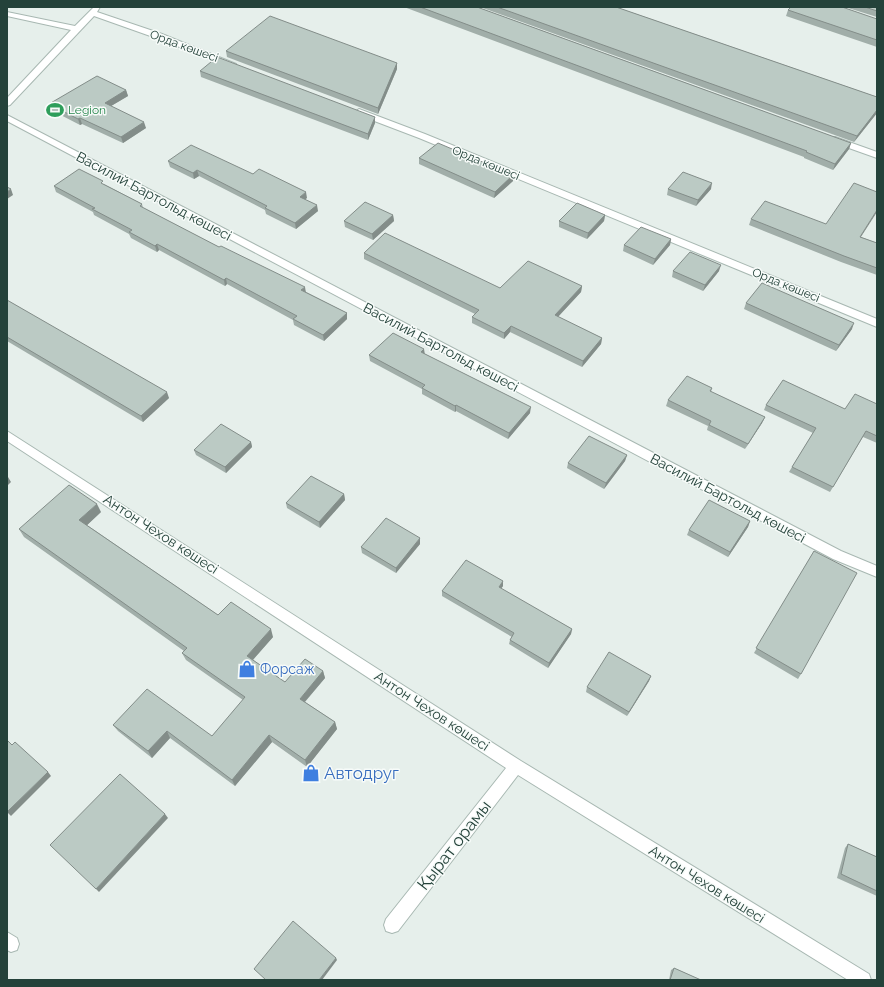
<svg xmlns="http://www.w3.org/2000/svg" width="884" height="987" font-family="Raleway,sans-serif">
  <rect width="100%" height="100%" fill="#e6efeb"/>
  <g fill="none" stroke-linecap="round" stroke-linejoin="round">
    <g stroke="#a8b8b2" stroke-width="2">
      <g id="minor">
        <path d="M 94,7 L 100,7 L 97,12 L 162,34 L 236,64 L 235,66 L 229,66 L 156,38 L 94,16 L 10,105 L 7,106 L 7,98 L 71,30 L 7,16 L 7,12 L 75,26 Z"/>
        <path d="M 359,109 L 425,134 L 877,319 L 877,327 L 419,138 L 356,114 L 355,112 Z"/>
        <path d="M 7,115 L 841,551 L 877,566 L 877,577 L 833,559 L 7,121 Z"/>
        <path d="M 835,137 L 877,152 L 877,158 L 832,142 L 831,140 L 832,138 Z"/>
        <path d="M 7,431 L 521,761 L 869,974 L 871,980 L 848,980 L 518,775 L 398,931 L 392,933 L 386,931 L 384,925 L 386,919 L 506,768 L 7,441 Z"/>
        <path d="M 7,932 L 17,938 L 19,944 L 17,950 L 11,952 L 7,950 Z"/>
      </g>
    </g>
    <use href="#minor" fill="#fff" fill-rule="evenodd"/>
  </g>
  <g fill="#a1aea9">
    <path d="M 404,7 L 477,7 L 851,143 L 849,149 L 833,170 L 804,158 L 804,157 Z"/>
    <path d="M 480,7 L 616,7 L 877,97 L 877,113 L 854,142 Z"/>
    <path d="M 845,7 L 877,7 L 877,17 Z"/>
    <path d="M 788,10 L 877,19 L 877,47 L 786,16 Z"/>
    <path d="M 226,51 L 397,63 L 397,69 L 378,114 L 227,57 Z"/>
    <path d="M 200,71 L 375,117 L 375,123 L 368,140 L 201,77 Z"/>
    <path d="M 126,90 L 128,96 L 111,106 L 146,128 L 123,143 L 82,124 L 80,125 L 51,110 L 49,104 Z"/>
    <path d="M 419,158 L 513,175 L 513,181 L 494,198 L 419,164 Z"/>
    <path d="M 168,161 L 253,174 L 307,198 L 305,199 L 318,211 L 296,229 L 266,214 L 265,210 L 199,176 L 194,179 L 170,167 Z"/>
    <path d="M 104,184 L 142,204 L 143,208 L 347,313 L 347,319 L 324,341 L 294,325 L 293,320 L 227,284 L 225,286 L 159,250 L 157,252 L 131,238 L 129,234 L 94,215 L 93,212 L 56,192 L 54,186 Z"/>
    <path d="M 668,189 L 711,189 L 696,206 L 667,195 Z"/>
    <path d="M 393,215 L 394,221 L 373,240 L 345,227 L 344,221 Z"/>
    <path d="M 605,215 L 604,221 L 587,239 L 559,227 L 559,221 Z"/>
    <path d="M 751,219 L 861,237 L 877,243 L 877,275 L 841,262 L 749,225 Z"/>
    <path d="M 671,239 L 670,245 L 653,265 L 623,251 L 624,245 Z"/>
    <path d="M 364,253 L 500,288 L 582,286 L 581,292 L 558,317 L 602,338 L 601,344 L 582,367 L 510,332 L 504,339 L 472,323 L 472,317 L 475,314 L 364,259 Z"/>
    <path d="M 673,271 L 719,271 L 703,291 L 672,277 Z"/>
    <path d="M 7,300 L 169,398 L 143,422 L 7,341 Z"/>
    <path d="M 746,303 L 852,329 L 836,351 L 744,309 Z"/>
    <path d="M 425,354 L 530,413 L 508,439 L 456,411 L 455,412 L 422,394 L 422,389 L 370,361 L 369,355 Z"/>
    <path d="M 712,388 L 711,392 L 765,417 L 762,423 L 745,449 L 707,430 L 708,426 L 666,406 L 668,400 Z"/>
    <path d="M 877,404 L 877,443 L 863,437 L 830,492 L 789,472 L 792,467 L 813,433 L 764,410 L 766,405 L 845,409 Z"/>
    <path d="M 251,442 L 252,447 L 226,473 L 196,455 L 194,450 Z"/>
    <path d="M 627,455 L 625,461 L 604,489 L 567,468 L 568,463 Z"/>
    <path d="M 344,494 L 345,500 L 320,528 L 287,508 L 286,503 Z"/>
    <path d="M 101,512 L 87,525 L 218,615 L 273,637 L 253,660 L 285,682 L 323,671 L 325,678 L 305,702 L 335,722 L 337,729 L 307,767 L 272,742 L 235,786 L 170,738 L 152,758 L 118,731 L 113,725 L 212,736 L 243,700 L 186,660 L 182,653 L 184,651 L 24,537 L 19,529 Z"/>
    <path d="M 750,521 L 748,527 L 728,557 L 687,535 L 689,530 Z"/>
    <path d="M 420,544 L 396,573 L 362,553 L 361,547 Z"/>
    <path d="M 814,551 L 801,674 L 798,679 L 754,653 Z"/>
    <path d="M 503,586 L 501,589 L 572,629 L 571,634 L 548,668 L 509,644 L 510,640 L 512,637 L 442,596 L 442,591 Z"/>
    <path d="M 651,676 L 649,681 L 627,716 L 586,692 L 587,687 Z"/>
    <path d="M 848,844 L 877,857 L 877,896 L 837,878 L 845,848 Z"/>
    <path d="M 674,968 L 701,980 L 669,980 L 671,970 Z"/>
  </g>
  <g fill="#838d89">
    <path d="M 397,63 L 397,69 L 378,114 L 378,108 Z"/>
    <path d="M 126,90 L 128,96 L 106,109 L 105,103 Z"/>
    <path d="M 877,110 L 877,113 L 854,142 L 857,136 Z"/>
    <path d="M 375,117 L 375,123 L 368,140 L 368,134 Z"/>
    <path d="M 80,118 L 82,124 L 80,125 L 78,119 Z"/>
    <path d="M 144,122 L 146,128 L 123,143 L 121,137 Z"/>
    <path d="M 851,143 L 849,149 L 833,170 L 835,164 Z"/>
    <path d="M 197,170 L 199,176 L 194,179 L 193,173 Z"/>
    <path d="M 513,175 L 513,181 L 494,198 L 495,192 Z"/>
    <path d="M 712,183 L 711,189 L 696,206 L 698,200 Z"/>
    <path d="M 11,189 L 13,195 L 7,199 L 7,192 Z"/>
    <path d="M 306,192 L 307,198 L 300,203 L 300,197 Z"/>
    <path d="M 317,205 L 318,211 L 296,229 L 295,223 Z"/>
    <path d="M 877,210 L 877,212 L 857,243 L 860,237 Z"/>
    <path d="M 393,215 L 394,221 L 373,240 L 372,234 Z"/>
    <path d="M 605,215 L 604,221 L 587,239 L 588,233 Z"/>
    <path d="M 671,239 L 670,245 L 653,265 L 655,259 Z"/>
    <path d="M 157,244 L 159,250 L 157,252 L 155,246 Z"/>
    <path d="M 721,265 L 719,271 L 703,291 L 705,285 Z"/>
    <path d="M 226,278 L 227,284 L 225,286 L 224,280 Z"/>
    <path d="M 582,286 L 581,292 L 554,321 L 555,315 Z"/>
    <path d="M 305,287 L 306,293 L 301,290 Z"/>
    <path d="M 347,313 L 347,319 L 324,341 L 323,335 Z"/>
    <path d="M 854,323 L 852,329 L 836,351 L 839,345 Z"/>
    <path d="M 511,326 L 510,332 L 504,339 L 504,333 Z"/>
    <path d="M 602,338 L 601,344 L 582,367 L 583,361 Z"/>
    <path d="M 424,349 L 425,355 L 421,352 Z"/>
    <path d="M 167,392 L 169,398 L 143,422 L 141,416 Z"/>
    <path d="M 456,405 L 456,411 L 455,412 L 455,406 Z"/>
    <path d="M 531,407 L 530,413 L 508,439 L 509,433 Z"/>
    <path d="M 765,417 L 762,423 L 745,449 L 748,444 Z"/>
    <path d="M 251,442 L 252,447 L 226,473 L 225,467 Z"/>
    <path d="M 627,455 L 625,461 L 604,489 L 606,483 Z"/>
    <path d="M 8,477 L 11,482 L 7,486 L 7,478 Z"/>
    <path d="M 344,494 L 345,500 L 320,528 L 319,522 Z"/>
    <path d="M 97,504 L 101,512 L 84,528 L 79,520 Z"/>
    <path d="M 750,521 L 748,527 L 728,557 L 730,552 Z"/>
    <path d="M 420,538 L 420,544 L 396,573 L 396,568 Z"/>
    <path d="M 503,581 L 503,586 L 498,592 L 499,587 Z"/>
    <path d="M 271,629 L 273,637 L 250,663 L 247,656 Z"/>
    <path d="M 572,629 L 571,634 L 548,668 L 549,663 Z"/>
    <path d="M 323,671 L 325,678 L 302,705 L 300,699 Z"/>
    <path d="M 651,676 L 649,681 L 627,716 L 629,712 Z"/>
    <path d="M 335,722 L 337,729 L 307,767 L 305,760 Z"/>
    <path d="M 167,731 L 170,738 L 152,758 L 148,751 Z"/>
    <path d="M 269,735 L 272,742 L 235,786 L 232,780 Z"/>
    <path d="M 48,772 L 51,776 L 11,816 L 7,812 Z"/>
    <path d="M 165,814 L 168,818 L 99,892 L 96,889 Z"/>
    <path d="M 336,958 L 337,960 L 322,980 L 319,980 Z"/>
  </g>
  <g fill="#bbcac4" stroke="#838d89">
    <path d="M 420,7 L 477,7 L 851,143 L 835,164 L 806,152 L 807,151 Z"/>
    <path d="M 497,7 L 616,7 L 877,97 L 877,110 L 857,136 Z"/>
    <path d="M 791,7 L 842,7 L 877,19 L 877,40 L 788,10 Z"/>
    <path d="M 865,7 L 877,7 L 877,11 Z"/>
    <path d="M 270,16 L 397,63 L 378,108 L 226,51 Z"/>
    <path d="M 217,57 L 375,117 L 368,134 L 200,71 Z"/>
    <path d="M 97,76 L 126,90 L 105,103 L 144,122 L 121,137 L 80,118 L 78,119 L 49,104 Z"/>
    <path d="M 438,143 L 513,175 L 495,192 L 419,158 Z"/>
    <path d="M 191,145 L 253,174 L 259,169 L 306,192 L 300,197 L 317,205 L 295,223 L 265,208 L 267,206 L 197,170 L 193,173 L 168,161 Z"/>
    <path d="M 79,169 L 103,181 L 101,183 L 142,204 L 140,206 L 219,247 L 221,246 L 305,287 L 301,290 L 347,313 L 323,335 L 293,319 L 297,316 L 226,278 L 224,280 L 157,244 L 155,246 L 129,232 L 132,230 L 92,209 L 95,208 L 54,186 Z"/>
    <path d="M 683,172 L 712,183 L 698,200 L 668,189 Z"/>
    <path d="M 854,183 L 877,192 L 877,210 L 860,237 L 877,243 L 877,268 L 844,256 L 751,219 L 765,201 L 826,224 Z"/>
    <path d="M 7,187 L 11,189 L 7,192 Z"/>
    <path d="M 365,202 L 393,215 L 372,234 L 344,221 Z"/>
    <path d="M 577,203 L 605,215 L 588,233 L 559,221 Z"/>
    <path d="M 641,227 L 671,239 L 655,259 L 624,245 Z"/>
    <path d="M 385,233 L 500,288 L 528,261 L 582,286 L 555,315 L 602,338 L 583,361 L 511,326 L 504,333 L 472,317 L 479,310 L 364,253 Z"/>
    <path d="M 690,252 L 721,265 L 705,285 L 673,271 Z"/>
    <path d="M 762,283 L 854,323 L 839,345 L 746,303 Z"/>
    <path d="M 7,300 L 167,392 L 141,416 L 7,337 Z"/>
    <path d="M 393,333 L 424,349 L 421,352 L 531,407 L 509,433 L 456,405 L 455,406 L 422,388 L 425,385 L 369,355 Z"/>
    <path d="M 687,376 L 712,388 L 710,391 L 765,417 L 748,444 L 709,425 L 711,421 L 668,400 Z"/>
    <path d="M 783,380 L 845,409 L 855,394 L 877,404 L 877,436 L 866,431 L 833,487 L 792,467 L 816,428 L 766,405 Z"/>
    <path d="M 221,424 L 251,442 L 225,467 L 194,450 Z"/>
    <path d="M 589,436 L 627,455 L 606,483 L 568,463 Z"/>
    <path d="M 311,476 L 344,494 L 319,522 L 286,503 Z"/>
    <path d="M 69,485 L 97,504 L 79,520 L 218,615 L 231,602 L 271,629 L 247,656 L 285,682 L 305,659 L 323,671 L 300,699 L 335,722 L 305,760 L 269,735 L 232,780 L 167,731 L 148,751 L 113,725 L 147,689 L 212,736 L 245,697 L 182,653 L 187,648 L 19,529 Z"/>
    <path d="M 709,500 L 750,521 L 730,552 L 689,530 Z"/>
    <path d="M 386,518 L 420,538 L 396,568 L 361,547 Z"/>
    <path d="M 814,551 L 857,573 L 801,674 L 756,648 Z"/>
    <path d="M 466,560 L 503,581 L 499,587 L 572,629 L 549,663 L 510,640 L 514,633 L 442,591 Z"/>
    <path d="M 609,652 L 651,676 L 629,712 L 587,687 Z"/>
    <path d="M 7,740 L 12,745 L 15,742 L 48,772 L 7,812 Z"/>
    <path d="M 120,774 L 165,814 L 96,889 L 50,845 Z"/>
    <path d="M 848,844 L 877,857 L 877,891 L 841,874 Z"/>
    <path d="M 293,921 L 336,958 L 319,980 L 266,980 L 254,969 Z"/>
    <path d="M 674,968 L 701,980 L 670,980 Z"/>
  </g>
  <defs>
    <g id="stadium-bare" transform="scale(1.38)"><path d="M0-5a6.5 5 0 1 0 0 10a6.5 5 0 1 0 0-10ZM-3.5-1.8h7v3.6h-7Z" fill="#2e9e5b" stroke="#f7fbf9" stroke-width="2.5" paint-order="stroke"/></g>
    <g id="shop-bare" transform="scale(1.38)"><path d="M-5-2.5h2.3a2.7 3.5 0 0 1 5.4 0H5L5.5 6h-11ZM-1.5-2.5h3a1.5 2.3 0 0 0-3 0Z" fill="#3f7fe0" stroke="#f7fbf9" stroke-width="2.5" paint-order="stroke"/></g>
  </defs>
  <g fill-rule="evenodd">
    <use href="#stadium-bare" x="55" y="110"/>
    <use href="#shop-bare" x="247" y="669"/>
    <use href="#shop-bare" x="311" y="773"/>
  </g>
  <g text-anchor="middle" stroke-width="3" stroke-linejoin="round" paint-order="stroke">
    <g font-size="12" fill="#24423a" stroke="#f7fbf9">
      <text transform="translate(184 46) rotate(20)" y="4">Орда көшесі</text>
      <text transform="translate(486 163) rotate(22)" y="4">Орда көшесі</text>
      <text transform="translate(786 285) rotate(22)" y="4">Орда көшесі</text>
    </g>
    <g font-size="12" fill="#27864d" stroke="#f7fbf9" text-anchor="start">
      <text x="68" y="114">Legion</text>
    </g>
    <g font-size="14" fill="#24423a" stroke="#f7fbf9">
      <text transform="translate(154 196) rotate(28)" y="5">Василий Бартольд көшесі</text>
      <text transform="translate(441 347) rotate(28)" y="5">Василий Бартольд көшесі</text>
      <text transform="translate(728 498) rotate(28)" y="5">Василий Бартольд көшесі</text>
      <text transform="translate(161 534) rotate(33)" y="5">Антон Чехов көшесі</text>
      <text transform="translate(432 711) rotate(33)" y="5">Антон Чехов көшесі</text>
      <text transform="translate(707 884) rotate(32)" y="5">Антон Чехов көшесі</text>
    </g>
    <g font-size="14" fill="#366cbe" stroke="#f7fbf9" text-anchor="start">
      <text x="260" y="674">Форсаж</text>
    </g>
    <g font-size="17" fill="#366cbe" stroke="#f7fbf9" text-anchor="start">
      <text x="324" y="779">Автодруг</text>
    </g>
    <g font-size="17" fill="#24423a" stroke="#f7fbf9">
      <text transform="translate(454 845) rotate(-52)" y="6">Қырат орамы</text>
    </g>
  </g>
  <rect width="884" height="987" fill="none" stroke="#24423a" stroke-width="16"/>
</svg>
